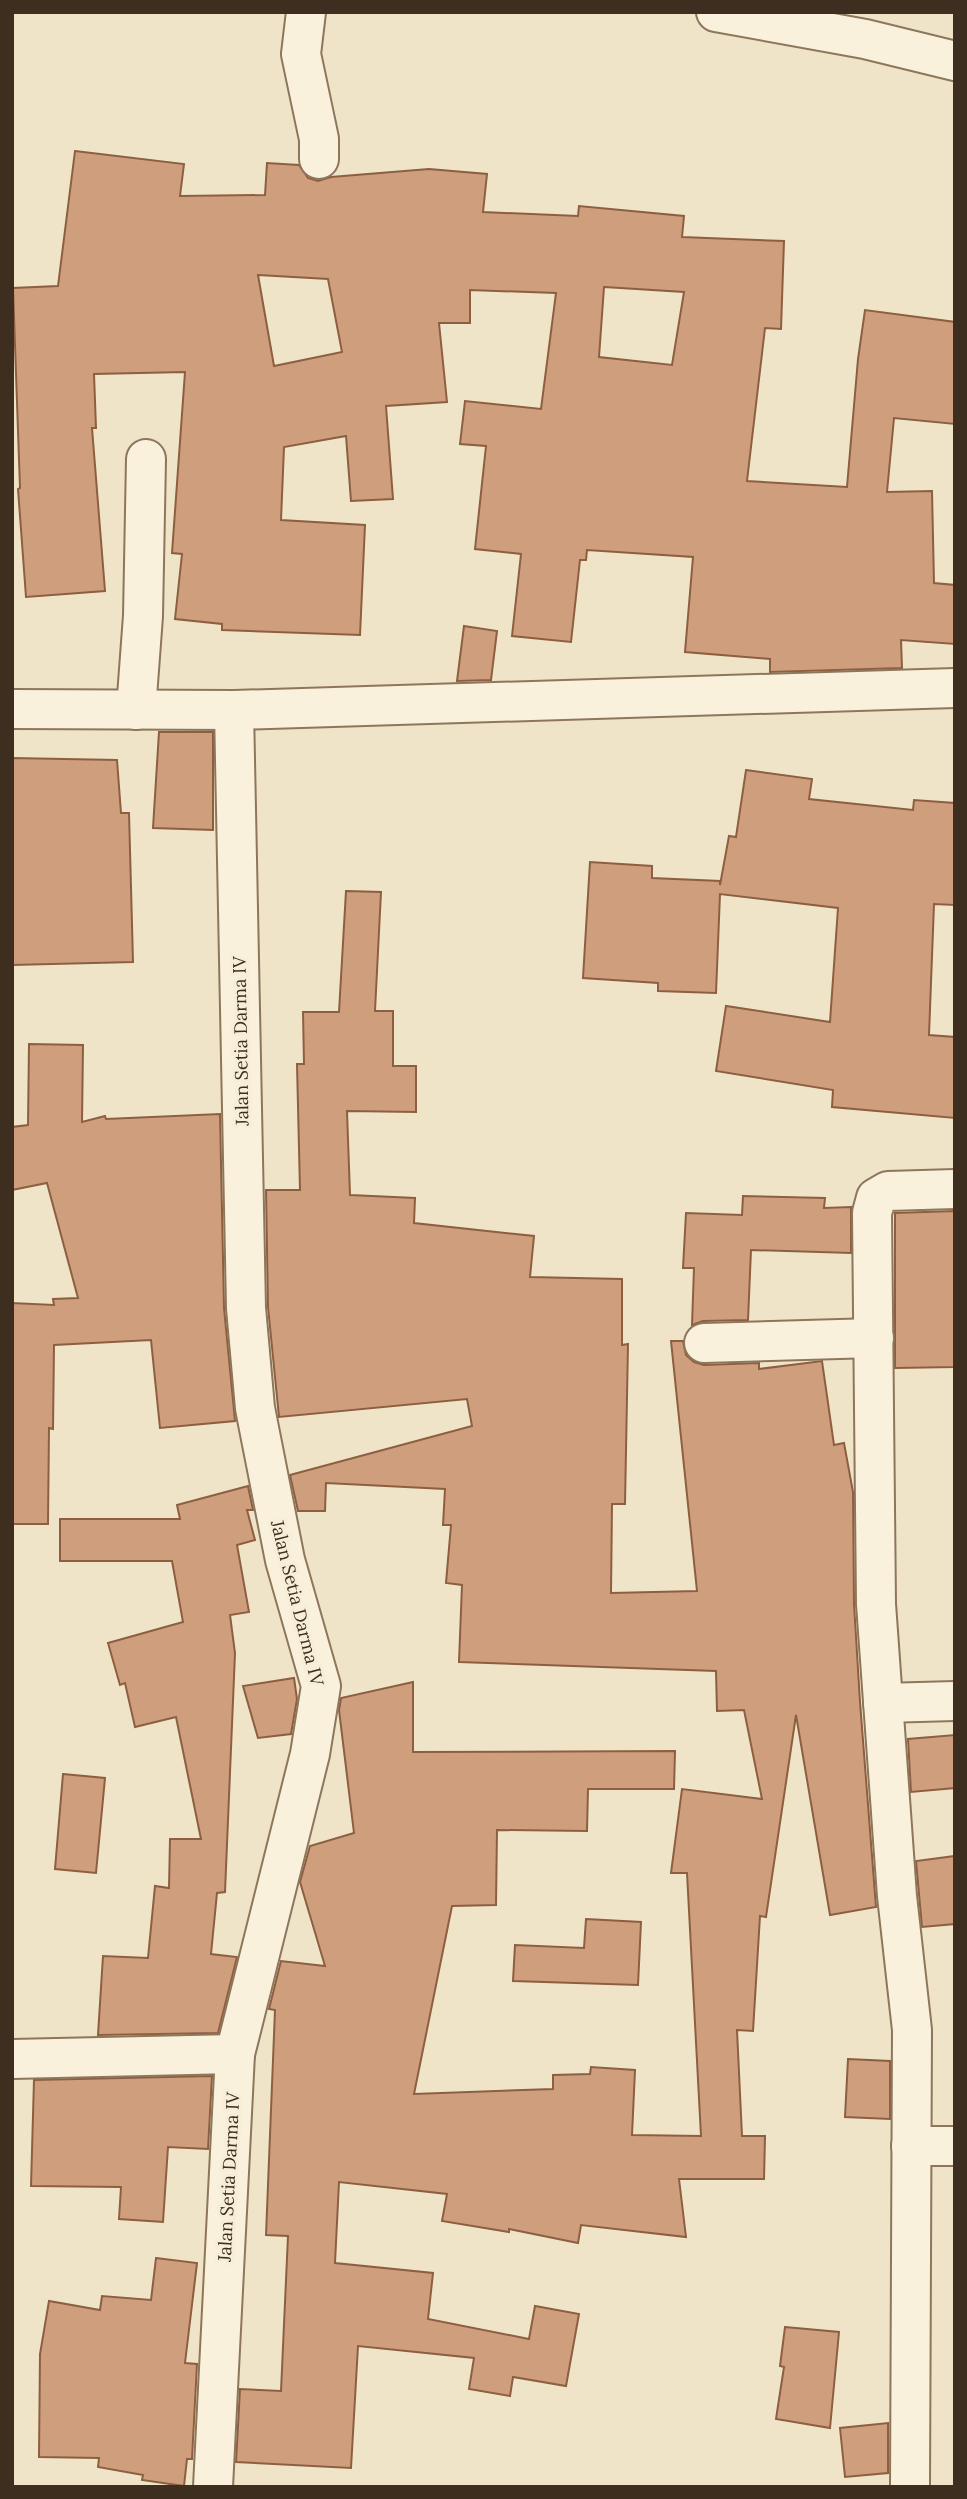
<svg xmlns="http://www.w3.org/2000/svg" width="967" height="2499" font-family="Lora,serif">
  <rect width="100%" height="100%" fill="#f0e4c8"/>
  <g fill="#cf9f7d" stroke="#8d5f41" stroke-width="2" fill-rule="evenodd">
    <path d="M 75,151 L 184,164 L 180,196 L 265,195 L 267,163 L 299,165 L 308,178 L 318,181 L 331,177 L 429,169 L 487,174 L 483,212 L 578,216 L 579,206 L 684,216 L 682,237 L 784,241 L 781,329 L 765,328 L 747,481 L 847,487 L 858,359 L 865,310 L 955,322 L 955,424 L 894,418 L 887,492 L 932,491 L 934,583 L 955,585 L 955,644 L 901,640 L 902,668 L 770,672 L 770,659 L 685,652 L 693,557 L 587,550 L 586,560 L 580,560 L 571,642 L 512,636 L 521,554 L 475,549 L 486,446 L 460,444 L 465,401 L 541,409 L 556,293 L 470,290 L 470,323 L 439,323 L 447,402 L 386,406 L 393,499 L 351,501 L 346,436 L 284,447 L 281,520 L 365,525 L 360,635 L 222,630 L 222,624 L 175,619 L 182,554 L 172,553 L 185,372 L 94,374 L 96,428 L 92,428 L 105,591 L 26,597 L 18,489 L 20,488 L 13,288 L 58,286 ZM 258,275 L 328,279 L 342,352 L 274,366 ZM 604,287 L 684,292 L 672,365 L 599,357 Z"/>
    <path d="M 464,626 L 497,631 L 491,680 L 457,681 Z"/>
    <path d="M 159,732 L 213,732 L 213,830 L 153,828 Z"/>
    <path d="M 12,758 L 117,760 L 121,813 L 129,813 L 133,962 L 12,965 Z"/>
    <path d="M 746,770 L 812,779 L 809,799 L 913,810 L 914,800 L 955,803 L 955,905 L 934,904 L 929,1035 L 955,1037 L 955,1118 L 832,1107 L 833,1090 L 716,1071 L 726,1006 L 830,1022 L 838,908 L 720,894 L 716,993 L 658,991 L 658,983 L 583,978 L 590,862 L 652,866 L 652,878 L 720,881 L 720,885 L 729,836 L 736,837 Z"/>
    <path d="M 346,891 L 381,892 L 375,1011 L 393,1011 L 393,1066 L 416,1066 L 416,1112 L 347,1111 L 350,1195 L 415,1198 L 414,1223 L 534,1236 L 530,1277 L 622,1279 L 622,1345 L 628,1344 L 625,1504 L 612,1504 L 611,1593 L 697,1591 L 671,1341 L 683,1341 L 686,1355 L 694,1362 L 704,1365 L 759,1363 L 759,1369 L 822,1361 L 834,1445 L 844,1443 L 853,1492 L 854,1604 L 860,1702 L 876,1907 L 830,1915 L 796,1715 L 766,1917 L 760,1916 L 753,2031 L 737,2030 L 742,2136 L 765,2136 L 764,2179 L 679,2179 L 686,2237 L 581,2225 L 578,2243 L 509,2229 L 509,2232 L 442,2221 L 447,2194 L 339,2182 L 335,2263 L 433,2273 L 428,2319 L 529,2339 L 535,2306 L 579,2314 L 566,2386 L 513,2377 L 510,2396 L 469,2389 L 474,2358 L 358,2346 L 351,2468 L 236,2462 L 240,2389 L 281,2391 L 288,2236 L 266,2235 L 275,2010 L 269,2009 L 281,1961 L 325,1966 L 300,1882 L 310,1846 L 354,1833 L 339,1710 L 341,1698 L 413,1682 L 413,1752 L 675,1751 L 674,1789 L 588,1789 L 587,1831 L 497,1830 L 496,1905 L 452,1906 L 414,2094 L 553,2089 L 553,2075 L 590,2074 L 591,2067 L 635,2070 L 632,2135 L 701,2136 L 687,1873 L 671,1873 L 682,1789 L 762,1799 L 744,1710 L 717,1711 L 716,1671 L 459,1662 L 462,1585 L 446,1583 L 451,1525 L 443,1525 L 445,1489 L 326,1483 L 325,1511 L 298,1511 L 290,1475 L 472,1426 L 467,1399 L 279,1417 L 268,1307 L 266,1190 L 300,1190 L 297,1064 L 304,1064 L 303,1012 L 339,1012 Z"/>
    <path d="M 29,1044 L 83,1045 L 82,1122 L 105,1116 L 106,1119 L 220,1114 L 224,1308 L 235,1421 L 160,1428 L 151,1340 L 54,1345 L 53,1429 L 49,1428 L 48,1524 L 12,1524 L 12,1303 L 54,1305 L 53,1299 L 78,1298 L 47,1183 L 12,1190 L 12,1127 L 28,1125 Z"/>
    <path d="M 743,1196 L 825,1198 L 824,1208 L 851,1207 L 851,1253 L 751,1250 L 748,1320 L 703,1321 L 692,1325 L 694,1268 L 683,1268 L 686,1213 L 742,1215 Z"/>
    <path d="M 955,1211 L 955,1367 L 895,1368 L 895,1213 Z"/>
    <path d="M 248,1486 L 253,1510 L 247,1510 L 255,1540 L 237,1545 L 249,1612 L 230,1615 L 235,1653 L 225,1892 L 217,1893 L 211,1954 L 237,1957 L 218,2033 L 98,2035 L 103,1956 L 148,1958 L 155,1886 L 169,1888 L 170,1839 L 201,1839 L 176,1717 L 135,1727 L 125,1683 L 120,1685 L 108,1643 L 183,1622 L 172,1561 L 60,1561 L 60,1519 L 180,1519 L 177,1505 Z"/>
    <path d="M 294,1678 L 297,1699 L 291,1734 L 258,1738 L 243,1686 Z"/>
    <path d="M 955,1735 L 955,1788 L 911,1792 L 908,1739 Z"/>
    <path d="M 63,1774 L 105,1778 L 96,1873 L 55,1869 Z"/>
    <path d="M 955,1856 L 955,1924 L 922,1927 L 916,1861 Z"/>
    <path d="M 586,1919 L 641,1922 L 638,1985 L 513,1981 L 515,1945 L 584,1948 Z"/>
    <path d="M 848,2059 L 890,2061 L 890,2119 L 845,2117 Z"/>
    <path d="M 212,2076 L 208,2149 L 168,2147 L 163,2222 L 119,2219 L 121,2187 L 31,2186 L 34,2080 Z"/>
    <path d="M 156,2258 L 197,2263 L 185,2363 L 197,2364 L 192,2459 L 187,2459 L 184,2486 L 142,2480 L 143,2475 L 98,2467 L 99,2458 L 39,2457 L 40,2354 L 49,2301 L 100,2310 L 102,2296 L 151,2300 Z"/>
    <path d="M 785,2327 L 839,2332 L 830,2428 L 776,2419 L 784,2367 L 780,2366 Z"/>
    <path d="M 888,2423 L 888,2473 L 845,2477 L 840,2428 Z"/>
  </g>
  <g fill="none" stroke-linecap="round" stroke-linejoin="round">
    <g stroke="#8d765c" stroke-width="42">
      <g id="minor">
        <path d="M 306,12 L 301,54 L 319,139 L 319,159"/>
        <path d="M 716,12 L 865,39 L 955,61"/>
        <path d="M 12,709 L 234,710 L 955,688"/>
        <path d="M 136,710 L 143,616 L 146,459"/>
        <path d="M 704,1343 L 874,1338"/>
        <path d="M 883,1703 L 955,1701"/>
        <path d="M 12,2059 L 235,2054"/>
        <path d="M 911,2146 L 955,2146"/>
        <path d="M 213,2487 L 235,2054 L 310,1754 L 321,1686 L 285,1560 L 255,1408 L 246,1308 L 234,710"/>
        <path d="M 910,2487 L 912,2030 L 897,1896 L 876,1604 L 872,1213 L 876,1198 L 888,1191 L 955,1189"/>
      </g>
    </g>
    <use href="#minor" stroke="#faf1dc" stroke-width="38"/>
  </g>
  <g text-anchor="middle" stroke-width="7" stroke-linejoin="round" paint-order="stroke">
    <g font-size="18" fill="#3d2e20" stroke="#f7eed8">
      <text transform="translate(241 1041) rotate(-91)" y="6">Jalan Setia Darma IV</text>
      <text transform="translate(297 1603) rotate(76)" y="6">Jalan Setia Darma IV</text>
      <text transform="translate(229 2177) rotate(-87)" y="6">Jalan Setia Darma IV</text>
    </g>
  </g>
  <rect width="967" height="2499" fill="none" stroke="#3d2e20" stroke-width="28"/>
</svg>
